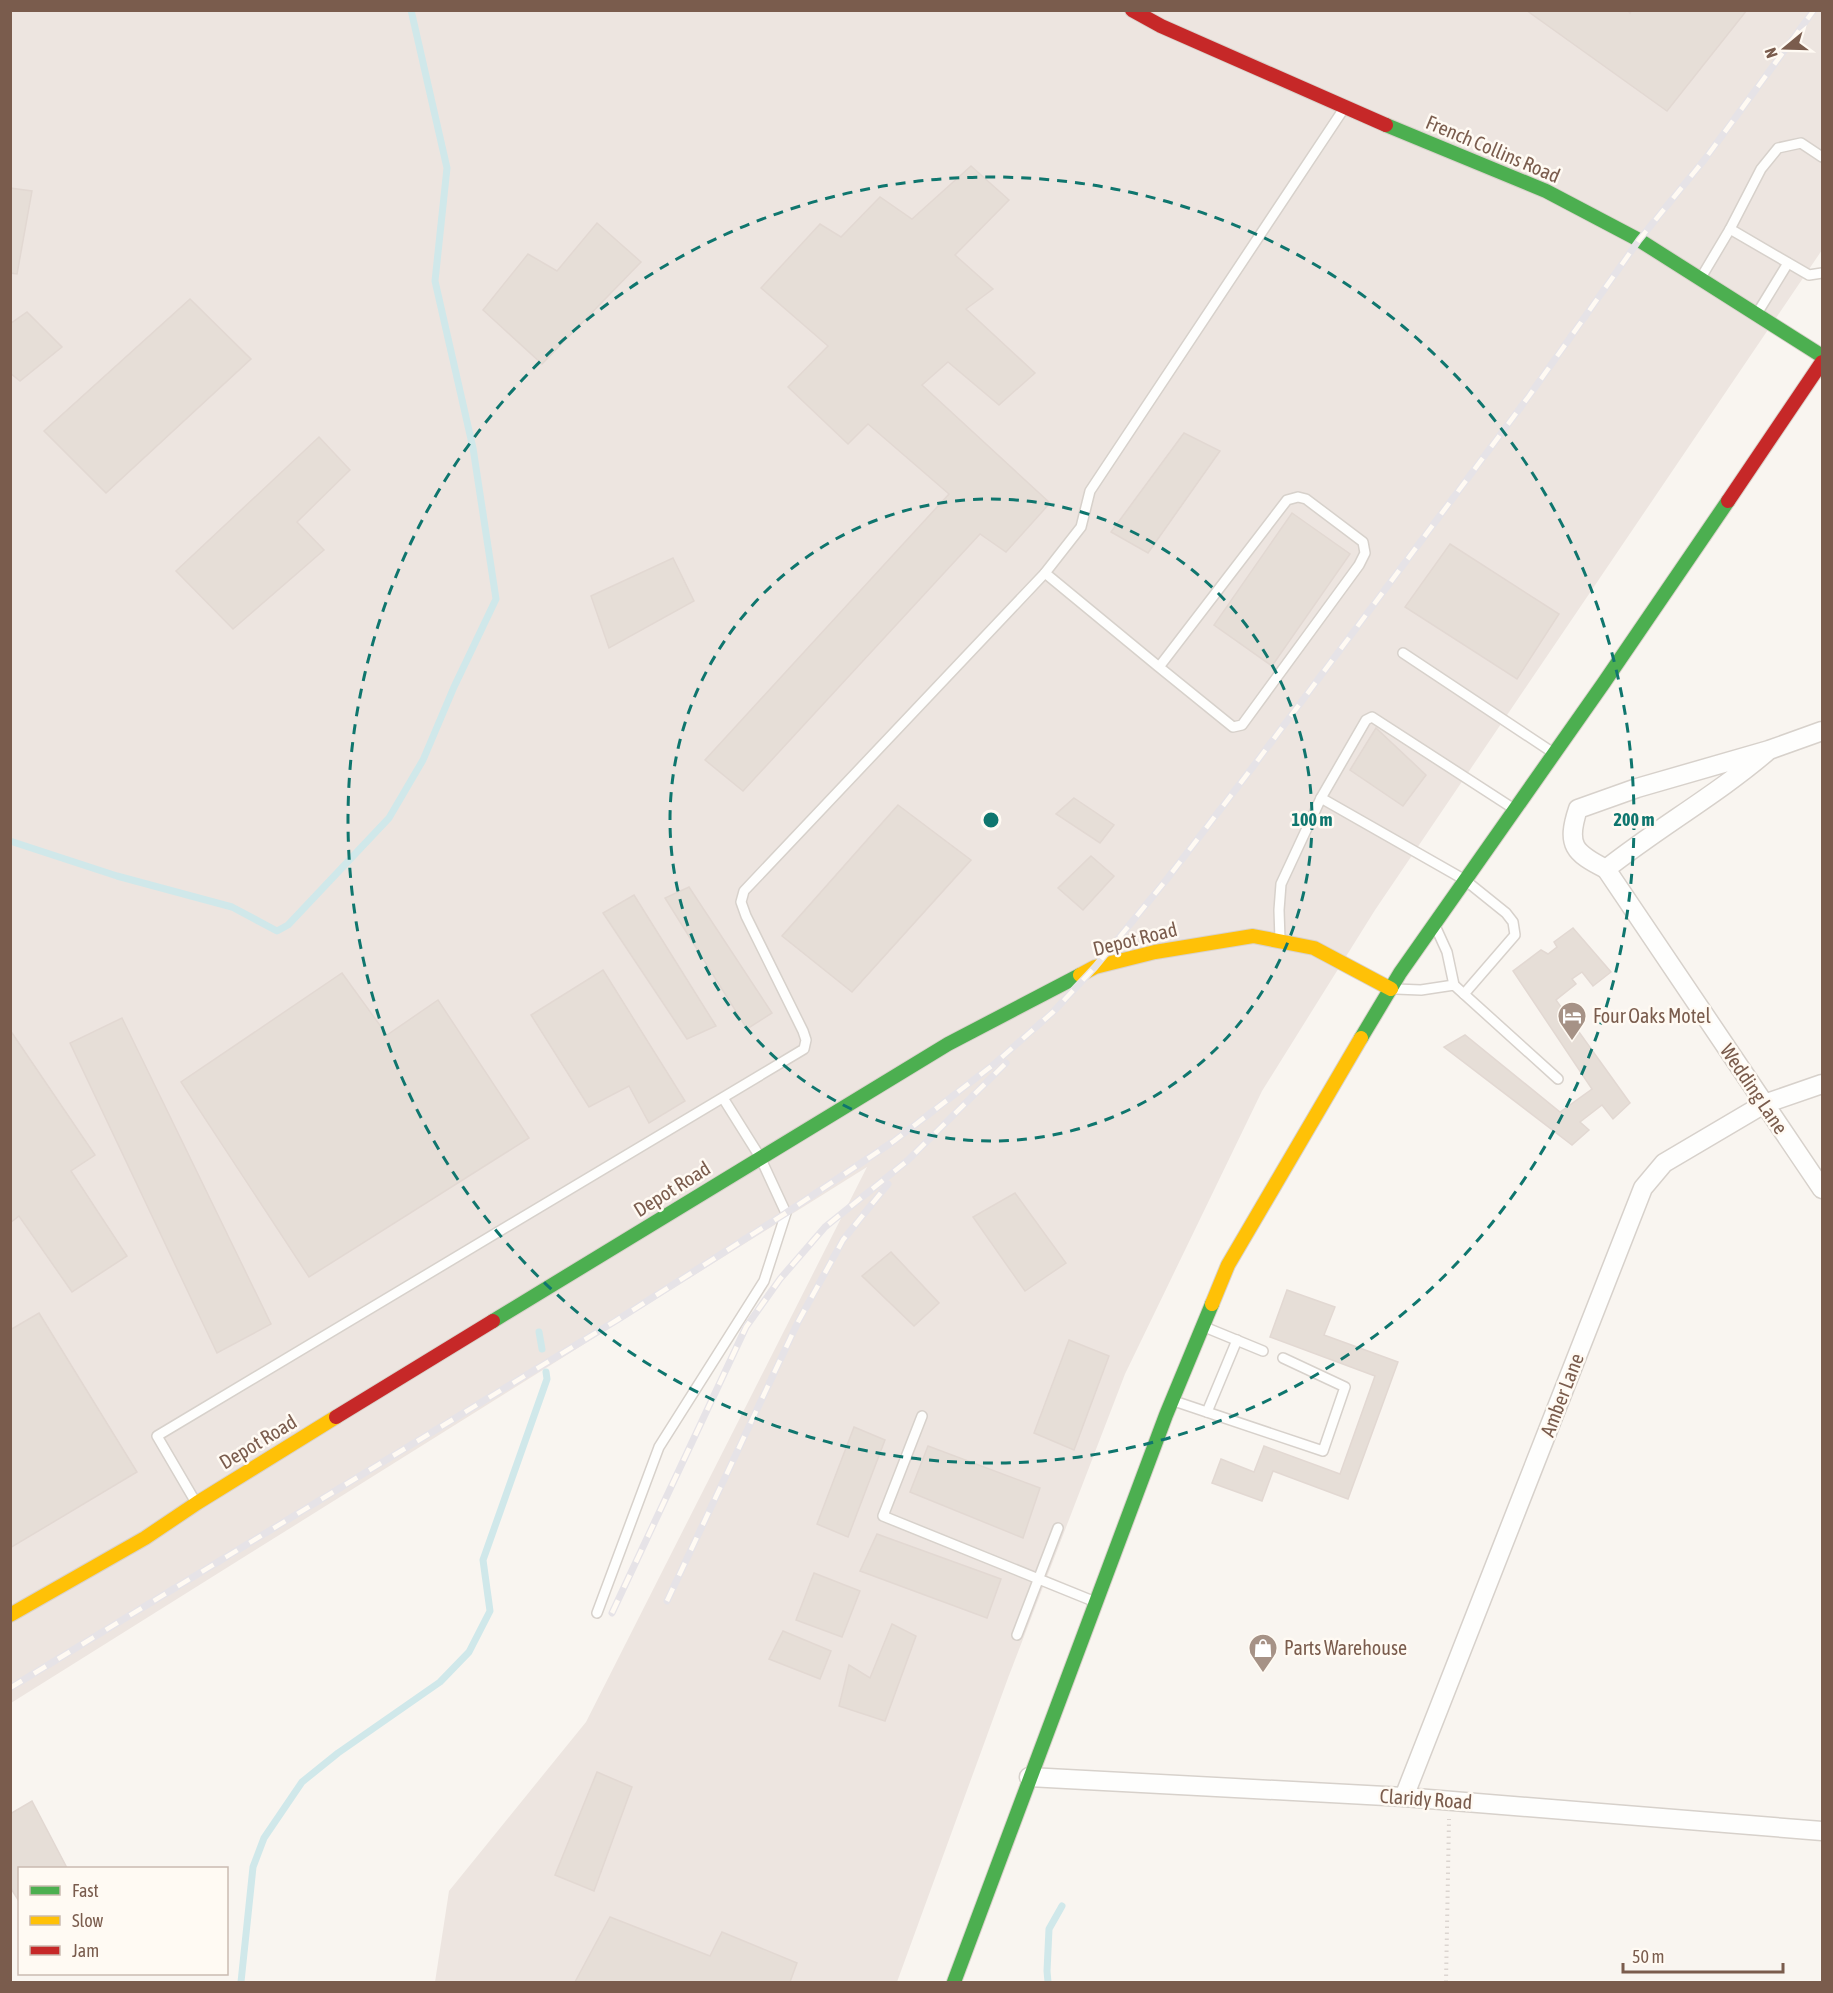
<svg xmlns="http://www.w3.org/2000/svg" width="1833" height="1993" font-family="'Asap Condensed',sans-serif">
  <rect width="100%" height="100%" fill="#f9f5f0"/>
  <path fill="#ede5e0" d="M 11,11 L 1822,11 L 1822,250 L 1375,910 L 1262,1091 L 1125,1374 L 1008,1678 L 897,1982 L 435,1982 L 449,1891 L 586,1722 L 867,1167 L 11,1703 Z"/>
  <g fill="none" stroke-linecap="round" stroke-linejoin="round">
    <g stroke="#d0e8ea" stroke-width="7">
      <path d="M 10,841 L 117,876 L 232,907 L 277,931 L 288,925 L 389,818 L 423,760 L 454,687 L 496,599 L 473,448 L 435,281 L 447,168 L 411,10"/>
      <path d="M 539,1332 L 542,1349"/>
      <path d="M 241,1982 L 253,1867 L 264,1838 L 302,1782 L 338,1753 L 440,1682 L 469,1652 L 490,1611 L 483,1560 L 547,1379 L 546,1372"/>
      <path d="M 1048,1982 L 1047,1971 L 1049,1929 L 1062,1906"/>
    </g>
  </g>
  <g fill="#e6ded7" stroke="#e2d8d2" stroke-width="1.5">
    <path d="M 1526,10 L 1627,10 L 1630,13 L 1632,10 L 1747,10 L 1667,111 Z"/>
    <path d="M 971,166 L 1009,200 L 955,255 L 993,289 L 966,309 L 1035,373 L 999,405 L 948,362 L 922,385 L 1050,503 L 1006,552 L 980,534 L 743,791 L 705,760 L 949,494 L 868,424 L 848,444 L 788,387 L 828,346 L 761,288 L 820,224 L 841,237 L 880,197 L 912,219 Z"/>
    <path d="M 10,188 L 32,191 L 17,274 L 10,273 Z"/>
    <path d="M 597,223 L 641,262 L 542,364 L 483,310 L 528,254 L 557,271 Z"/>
    <path d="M 190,299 L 251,359 L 106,493 L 44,431 Z"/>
    <path d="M 27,312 L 62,347 L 20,381 L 10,373 L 10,324 Z"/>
    <path d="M 1184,433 L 1220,451 L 1148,553 L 1111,532 Z"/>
    <path d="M 319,437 L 350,470 L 297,522 L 324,550 L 233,629 L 176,571 Z"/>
    <path d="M 1292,513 L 1350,554 L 1272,666 L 1214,625 Z"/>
    <path d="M 1450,544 L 1559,614 L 1517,679 L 1405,607 Z"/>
    <path d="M 673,558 L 694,601 L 609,648 L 591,596 Z"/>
    <path d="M 1376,728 L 1426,775 L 1403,806 L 1350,770 Z"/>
    <path d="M 1074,798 L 1114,825 L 1100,843 L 1056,814 Z"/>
    <path d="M 898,805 L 971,860 L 852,992 L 782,936 Z"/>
    <path d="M 1091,856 L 1114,876 L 1083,910 L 1058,888 Z"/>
    <path d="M 689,887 L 772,1013 L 747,1029 L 665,898 Z"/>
    <path d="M 634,895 L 716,1026 L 687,1039 L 603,913 Z"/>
    <path d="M 1573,928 L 1611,972 L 1593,986 L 1582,972 L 1572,979 L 1576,984 L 1556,1000 L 1630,1103 L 1613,1119 L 1602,1105 L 1580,1122 L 1589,1130 L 1572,1145 L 1444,1047 L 1465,1035 L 1560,1112 L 1592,1089 L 1513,971 L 1541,950 L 1548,954 L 1557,947 L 1554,942 Z"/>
    <path d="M 603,970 L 685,1101 L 649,1123 L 629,1086 L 589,1107 L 531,1015 Z"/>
    <path d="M 342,973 L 387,1035 L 438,1000 L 529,1138 L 309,1277 L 181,1082 Z"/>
    <path d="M 122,1018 L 271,1324 L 217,1353 L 70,1043 Z"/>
    <path d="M 10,1030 L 95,1155 L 71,1171 L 127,1256 L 72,1292 L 19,1216 L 10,1223 Z"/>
    <path d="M 1015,1193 L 1066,1263 L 1025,1291 L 973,1217 Z"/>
    <path d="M 891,1252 L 939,1303 L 914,1326 L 862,1276 Z"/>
    <path d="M 1287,1290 L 1335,1307 L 1324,1335 L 1398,1362 L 1348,1499 L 1273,1471 L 1262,1501 L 1212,1483 L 1221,1459 L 1254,1472 L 1264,1446 L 1340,1474 L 1375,1376 L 1270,1337 Z"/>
    <path d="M 39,1313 L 137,1472 L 10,1548 L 10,1330 Z"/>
    <path d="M 1069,1340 L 1109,1356 L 1074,1450 L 1034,1433 Z"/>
    <path d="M 854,1427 L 885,1440 L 848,1537 L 817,1524 Z"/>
    <path d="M 928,1446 L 1040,1488 L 1023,1538 L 910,1492 Z"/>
    <path d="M 877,1534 L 1001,1579 L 987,1618 L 860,1571 Z"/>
    <path d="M 814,1573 L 860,1591 L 842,1637 L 796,1620 Z"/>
    <path d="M 892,1624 L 916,1636 L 885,1721 L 839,1706 L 849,1665 L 870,1678 Z"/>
    <path d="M 783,1631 L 831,1651 L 820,1679 L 769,1659 Z"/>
    <path d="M 597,1772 L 632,1787 L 594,1891 L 555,1875 Z"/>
    <path d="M 32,1801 L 67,1868 L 20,1868 L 20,1903 L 10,1887 L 10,1814 Z"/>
    <path d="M 610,1917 L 710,1956 L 722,1932 L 797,1963 L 790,1982 L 575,1982 Z"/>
  </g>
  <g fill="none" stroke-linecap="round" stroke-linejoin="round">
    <g stroke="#d7d1cb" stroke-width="12">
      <g id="lane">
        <path d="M 1730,229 L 1809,275 L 1822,273"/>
        <path d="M 1702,276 L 1730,229 L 1761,169 L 1778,148 L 1801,143 L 1822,157"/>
        <path d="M 1758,312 L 1788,263"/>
        <path d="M 1403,653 L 1552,752"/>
        <path d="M 1159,667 L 1233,727 L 1242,725 L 1359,565 L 1365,553 L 1363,542 L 1306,499 L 1298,497 L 1287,500 L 1159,667 L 1045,573 L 1081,527 L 1090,491 L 1343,110"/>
        <path d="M 1321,798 L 1366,720 L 1372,717 L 1511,807"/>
        <path d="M 1437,930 L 1447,952 L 1454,985"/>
        <path d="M 1280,940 L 1279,910 L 1281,884 L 1321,798 L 1465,880 L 1506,913 L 1513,922 L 1515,935 L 1464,994"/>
        <path d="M 1396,989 L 1421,990 L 1454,985 L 1558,1079"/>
        <path d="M 1207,1328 L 1263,1351"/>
        <path d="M 1177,1402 L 1323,1451 L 1345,1387 L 1283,1358"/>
        <path d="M 1207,1412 L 1237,1340"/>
        <path d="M 922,1416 L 883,1516 L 1093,1601"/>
        <path d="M 195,1501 L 157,1436 L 804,1049 L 806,1040 L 803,1031 L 746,916 L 741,902 L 744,891 L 1045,573"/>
        <path d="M 597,1613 L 659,1447 L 764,1281 L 786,1213 L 760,1157 L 723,1098"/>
        <path d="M 1017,1635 L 1058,1528"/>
      </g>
    </g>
    <g stroke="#d7d1cb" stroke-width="21">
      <g id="street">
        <path d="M 1769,750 C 1718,794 1659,827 1606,869 C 1574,853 1566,845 1578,809 L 1637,788 L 1769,750 L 1822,731"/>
        <path d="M 1606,869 L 1822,1189"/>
        <path d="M 1029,1777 L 1404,1797 L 1822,1831"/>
        <path d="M 1404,1797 L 1643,1188 L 1664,1163 L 1764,1104 L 1822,1084"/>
      </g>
    </g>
    <g stroke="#d9d2cb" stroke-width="16">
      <g id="fast">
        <path d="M 1386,125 L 1546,191 L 1639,240 L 1822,356"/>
        <path d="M 1361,1038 L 1400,973 L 1603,684 L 1728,501"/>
        <path d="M 493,1321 L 948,1044 L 1080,975"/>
        <path d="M 954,1982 L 1166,1415 L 1212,1304"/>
      </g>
    </g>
    <g stroke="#d9d2cb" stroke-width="16">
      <g id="slow">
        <path d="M 1080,975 L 1095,967 L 1155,952 L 1253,936 L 1314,948 L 1391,989"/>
        <path d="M 1212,1304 L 1228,1265 L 1361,1038"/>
        <path d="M 10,1615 L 145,1538 L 197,1503 L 336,1417"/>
      </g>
    </g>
    <g stroke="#d9d2cb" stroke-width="16">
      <g id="jam">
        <path d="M 1132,10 L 1161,26 L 1386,125"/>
        <path d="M 1728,501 L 1822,362"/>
        <path d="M 336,1417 L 493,1321"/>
      </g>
    </g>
    <path stroke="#dcd5d0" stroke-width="4" stroke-dasharray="1.5 4.5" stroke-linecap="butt" d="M 1446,1982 L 1449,1819"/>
    <use href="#lane" stroke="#fefefd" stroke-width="9"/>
    <use href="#street" stroke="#fefefd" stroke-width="18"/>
    <use href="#fast" stroke="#4caf50" stroke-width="14"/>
    <use href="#slow" stroke="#ffc107" stroke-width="14"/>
    <use href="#jam" stroke="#c62828" stroke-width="14"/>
    <g stroke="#e6e3e7" stroke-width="7">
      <g id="rail">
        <path d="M 667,1601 L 798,1322 L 843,1240 L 888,1184"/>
        <path d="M 612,1613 L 746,1327 L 780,1279 L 825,1227 L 907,1161 L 1006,1063"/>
        <path d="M 10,1688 L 617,1320 L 786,1213 L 894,1141 L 993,1065 L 1053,1012 L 1095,967 L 1167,879 L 1252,768 L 1529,396 L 1639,240 L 1705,159 L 1814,10"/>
      </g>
    </g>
    <use href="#rail" stroke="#fffaf3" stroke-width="4.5" stroke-dasharray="14" stroke-linecap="butt"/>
  </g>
  <g fill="none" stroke="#0f766e" stroke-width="3" stroke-dasharray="10 8">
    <circle cx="991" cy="820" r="321"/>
    <circle cx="991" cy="820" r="643"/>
  </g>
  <defs>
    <g id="hotel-pin" transform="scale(1.5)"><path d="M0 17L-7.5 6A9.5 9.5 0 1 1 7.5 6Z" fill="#a69286" stroke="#fffaf3"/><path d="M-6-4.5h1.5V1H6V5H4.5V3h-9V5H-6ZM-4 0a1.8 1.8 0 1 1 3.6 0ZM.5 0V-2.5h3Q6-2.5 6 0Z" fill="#fff"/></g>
    <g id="shop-pin" transform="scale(1.5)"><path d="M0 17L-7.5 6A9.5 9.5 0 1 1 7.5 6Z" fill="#a69286" stroke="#fffaf3"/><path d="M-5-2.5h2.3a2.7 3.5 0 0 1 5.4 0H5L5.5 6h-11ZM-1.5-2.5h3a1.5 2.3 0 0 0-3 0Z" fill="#fff"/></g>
  </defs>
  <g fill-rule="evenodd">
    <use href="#hotel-pin" x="1572" y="1016"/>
    <use href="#shop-pin" x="1263" y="1648"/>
  </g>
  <g text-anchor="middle" stroke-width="5" stroke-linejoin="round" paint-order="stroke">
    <g font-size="20" fill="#7a5c4d" stroke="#fffaf3">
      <text transform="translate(1493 149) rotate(23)" y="7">French Collins Road</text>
      <text transform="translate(1135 939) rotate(-14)" y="7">Depot Road</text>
      <text transform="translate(1754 1089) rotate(56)" y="7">Wedding Lane</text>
      <text transform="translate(672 1189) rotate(-32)" y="7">Depot Road</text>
      <text transform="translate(1562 1395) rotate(-69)" y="7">Amber Lane</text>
      <text transform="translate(258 1442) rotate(-31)" y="7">Depot Road</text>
      <text transform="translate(1426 1799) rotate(4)" y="7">Claridy Road</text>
    </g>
    <g font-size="20" fill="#7a5c4d" stroke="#fffaf3" text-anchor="start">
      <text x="1593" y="1023">Four Oaks Motel</text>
      <text x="1284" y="1655">Parts Warehouse</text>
    </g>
  </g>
  <circle cx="991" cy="820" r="9" fill="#0f766e" stroke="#fffaf3" stroke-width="3"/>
  <g font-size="18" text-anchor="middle" font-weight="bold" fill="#0f766e" stroke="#fffaf3" stroke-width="5" stroke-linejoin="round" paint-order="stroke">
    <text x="1312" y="826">100 m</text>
    <text x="1634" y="826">200 m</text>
  </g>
  <rect width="1833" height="1993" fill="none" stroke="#7a5c4d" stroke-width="24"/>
  <rect x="18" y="1867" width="210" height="108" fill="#fffaf3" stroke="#cabbb1" stroke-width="1.5"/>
  <rect x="30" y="1886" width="30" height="9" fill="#4caf50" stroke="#cabbb1" stroke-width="1.5"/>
  <text x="72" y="1897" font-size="18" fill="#7a5c4d">Fast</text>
  <rect x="30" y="1916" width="30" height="9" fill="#ffc107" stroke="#cabbb1" stroke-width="1.5"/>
  <text x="72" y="1927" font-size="18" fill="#7a5c4d">Slow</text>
  <rect x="30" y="1946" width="30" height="9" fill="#c62828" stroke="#cabbb1" stroke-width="1.5"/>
  <text x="72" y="1957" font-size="18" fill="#7a5c4d">Jam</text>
  <g transform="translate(1785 48) rotate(251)" stroke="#fffaf3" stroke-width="4.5" paint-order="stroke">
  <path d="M0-4.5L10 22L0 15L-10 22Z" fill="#7a5c4d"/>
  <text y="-9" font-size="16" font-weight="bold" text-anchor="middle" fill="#7a5c4d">N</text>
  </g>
  <path d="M1623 1963v9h160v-9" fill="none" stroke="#7a5c4d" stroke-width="3"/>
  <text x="1632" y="1963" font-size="18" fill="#7a5c4d" stroke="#fffaf3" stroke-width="4.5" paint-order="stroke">50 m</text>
</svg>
